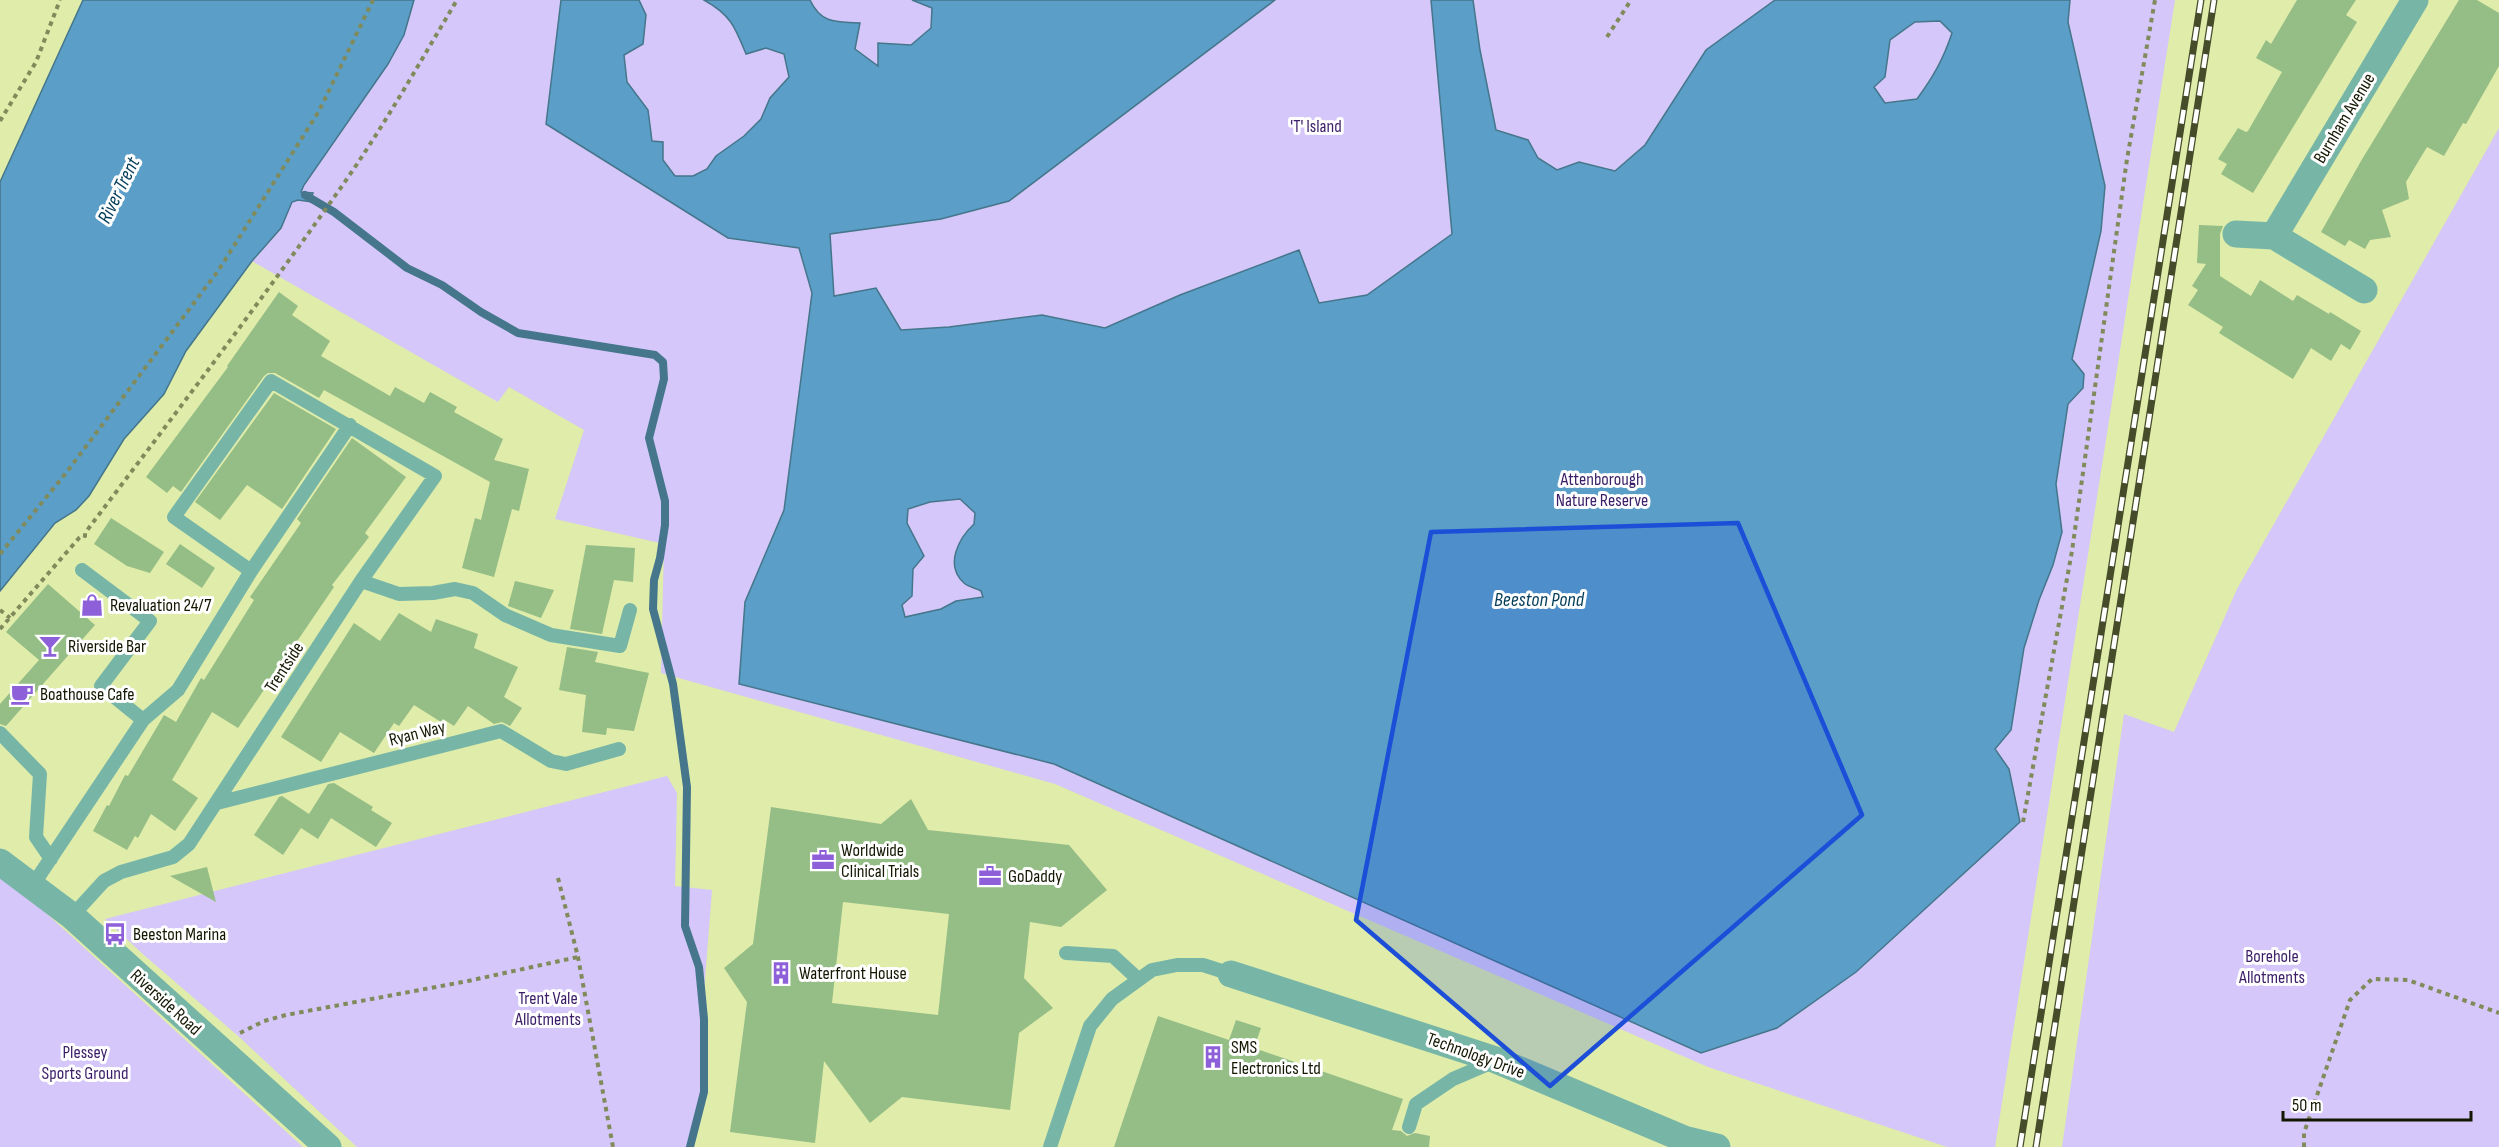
<svg xmlns="http://www.w3.org/2000/svg" width="2499" height="1147" font-family="'Sofia Sans Condensed',sans-serif">
	<style>
		.green { fill: #d5c7f9 }
		.water { fill: #5b9ec7; stroke: #45768b; stroke-width: 1.5; fill-rule: evenodd }
		.lines { fill: none; stroke-linecap: round; stroke-linejoin: round }
		.stream { stroke: #45768b; stroke-width: 8 }
		.building { fill: #95bd86; fill-rule: evenodd }
		.path { stroke: #818a5b; stroke-width: 4; stroke-dasharray: 4.5 4.5; stroke-linecap: butt }
		.lane { stroke: #77b6a7; stroke-width: 14 }
		.street { stroke: #77b6a7; stroke-width: 27 }
		.rail-casing { stroke: #464c2a; stroke-width: 7 }
		.rail { stroke: #fff; stroke-width: 4.5; stroke-dasharray: 14; stroke-linecap: butt }
		.marked { fill: #1d4ed8; fill-opacity: 0.2; stroke: #1d4ed8; stroke-width: 4.5; stroke-linejoin: round }
		.labels { text-anchor: middle; stroke-width: 6; stroke-linejoin: round; paint-order: stroke }
		.street-label { font-size: 18px; fill: #131700; stroke: #fff }
		.park-label { font-size: 18px; fill: #3b1e67; stroke: #fff }
		.poi-label { font-size: 18px; fill: #131700; stroke: #fff; text-anchor: start }
		.water-label { font-size: 20px; font-style: italic; fill: #033d5a; stroke: #fff }
	</style>
	<rect width="100%" height="100%" fill="#dfecaa"/>
	<path class="green" d="M405,0H2175L1995,1147H1947L1708,1067L1055,784L661,673L664,544L555,519L584,430L509,387L498,402L252,261L350,116Z
		M2499,128V1147H2062L2124,714L2174,732L2237,589Z
		M667,776L677,793L675,886L712,890L702,1018V1092L687,1147H357L237,1035L145,956L105,919Z
		M0,874L13,883L303,1147H0Z"/>
	<path class="water" d="M83,0H414L404,35L388,64L304,185L301,192L313,193L312,196L314,198L312,202L298,200L292,202L281,228L252,261L186,351L164,394L124,439L89,496L76,510L55,523L0,591V182Z
		M561,0H639L646,15L643,44L624,55L627,82L648,110L652,141L663,142V160L675,176H693L707,169L716,156L744,136L761,119L770,98L789,77L784,54L766,48L746,54C735,27 731,15 704,0H810C821,24 837,22 860,23L855,49L878,66V43L911,45L931,28L932,8L912,0H1275L1009,201L941,219L830,234L834,296L876,288L901,330L949,327L1042,315L1105,328L1180,295L1299,250L1319,303L1367,295L1452,234L1431,0H1473L1480,50L1496,130L1528,140L1538,158L1557,170L1579,162L1615,171L1645,145L1706,50L1775,0H2070L2068,22L2105,186L2101,231L2072,359L2084,374L2083,388L2068,404L2056,484L2062,532L2053,565L2039,600L2024,648L2011,730L1995,749L2009,769L2020,822L1856,972L1777,1028L1701,1053L1054,764L739,684L745,602L784,510L812,293L799,248L728,238L546,124ZM1940,21L1952,33C1943,60 1933,77 1917,99L1885,103L1874,87L1885,77L1890,40L1915,22ZM960,499L975,513L974,524C959,538 944,565 964,583C968,587 976,588 981,591L983,597L956,601L941,609L905,617L902,605L912,596L913,569L924,556L907,523L908,509L930,502Z"/>
	<g class="lines">
		<path class="stream" d="M305,195L334,212L407,268L442,285L481,312L518,333L655,355L663,362L664,379L649,438L665,501V525L660,558L654,580L653,609L673,684L687,787L685,926L699,967L704,1019V1092L690,1147"/>
	</g>
	<path class="building" d="M2297,0H2356L2346,15L2357,22L2253,193L2221,174L2227,164L2218,159L2238,128L2246,132L2248,131L2282,72L2256,58L2266,40L2271,44Z
		M2459,0H2477L2499,13V66L2466,124L2463,123L2444,156L2427,147L2406,182L2409,199L2382,210L2391,237L2370,240L2365,249L2349,240L2345,246L2321,232L2361,161Z
		M2199,225L2223,226L2220,234V276L2251,296L2260,280L2293,301L2297,295L2329,314L2330,312L2361,331L2350,350L2341,344L2331,361L2311,348L2293,379L2219,333L2223,327L2188,305L2198,290L2192,286L2206,264L2197,263Z
		M279,292L298,306L292,315L330,341L321,356L390,396L395,387L424,403L430,392L457,407L454,412L503,439L494,460L529,469L519,511L512,509L494,577L462,568L475,518L481,520L490,482L324,390L319,398L275,373H268L264,376L181,492L173,486L167,493L146,477L228,367L227,366Z
		M274,393L336,429L282,509L247,485L220,520L195,502Z
		M352,438L406,477L365,533L369,537L332,585L334,587L238,728L212,712L172,780L198,798L175,831L151,814L138,838L135,836L127,850L93,831L107,805L109,806L125,775L128,776L164,715L176,722L201,678L204,680L254,600L250,597L301,523L297,519Z
		M111,518L164,552L150,573L127,566L94,544Z
		M180,544L215,568L202,588L166,564Z
		M586,545L635,548L633,582L614,580L602,634L570,629Z
		M515,581L554,590L541,618L508,606Z
		M48,584L95,625L6,726L0,724V704L39,660L6,632Z
		M399,613L431,632L436,619L478,634L474,648L518,667L504,697L522,708L510,726L502,722L494,724L468,706L454,726L443,719L441,722L414,705L399,726L394,723L374,753L340,732L321,762L281,737L354,623L380,641Z
		M567,647L598,652L595,662L649,673L634,731L607,728L606,735L582,732L586,695L559,690Z
		M334,783L373,807L371,810L392,823L376,847L331,818L318,839L301,828L283,855L254,835L279,797L282,796L309,814L328,784Z
		M911,799L928,830L1069,845L1107,890L1061,927L1030,922L1024,978L1053,1008L1019,1033L1010,1110L902,1097L870,1123L824,1061L815,1143L730,1132L747,1002L724,968L753,944L771,807L881,824ZM843,902L949,914L938,1015L832,1003Z
		M207,867L216,902L170,876Z
		M1158,1016L1229,1040L1236,1020L1261,1028L1254,1048L1403,1099L1392,1130L1401,1131L1407,1136L1415,1133L1430,1136L1429,1147H1114Z"/>
	<g class="lines">
		<path class="path" d="M1607,37L1631,0
			M0,121L36,62L60,0
			M0,554L66,473L218,271L319,111L373,0
			M0,610L10,618
			M0,629L79,538L83,535L85,536V533C172,418 259,304 342,186C384,126 420,62 457,0
			M2023,822L2072,551L2127,159L2155,0
			M558,878L578,957L613,1147
			M240,1033L264,1021L286,1015L468,981L578,957
			M2304,1147V1133L2350,1000L2372,979L2408,980L2499,1013"/>
		<path class="lane" d="M82,570L150,621L101,686L143,720
			M361,581L399,594L433,593L455,589L473,593L505,615L551,635L620,646L630,610
			M0,733L40,774L36,837L51,859
			M217,803L501,731L551,761L566,764L619,749
			M33,885L143,720L178,690L251,571L350,425
			M72,916L104,881L121,872L173,857L189,844L361,581L435,476L271,381L174,517L251,571
			M1066,953L1113,956L1138,979
			M1409,1127L1416,1104L1453,1079L1495,1061
			M1050,1147L1090,1026L1112,999L1152,970L1177,965H1203L1231,974"/>
		<path class="street" d="M2236,234L2274,236L2364,290
			M2274,236L2415,0
			M0,862L72,916L328,1147
			M1231,974L1496,1060L1684,1139L1717,1147"/>
		<g class="rail-casing">
			<path id="rail" d="M2020,1147L2201,0
				M2036,1147L2214,0"/>
		</g>
		<use href="#rail" class="rail"/>
	</g>
	<path class="marked" d="M1738,523L1862,815L1550,1086L1356,920L1431,532Z"/>
	<defs>
		<g id="shop-bare" transform="scale(1.8)"><path d="M-5-2.5h2.3a2.7 3.5 0 0 1 5.4 0H5L5.5 6h-11ZM-1.5-2.5h3a1.5 2.3 0 0 0-3 0Z" fill="#8d60da" stroke="#fff" stroke-width="2.5" paint-order="stroke"/></g>
		<g id="bar-bare" transform="scale(1.8)"><path d="M-6-5H6L.8 .8V4.5H3.5V6h-7V4.5H-.8V.8Z" fill="#8d60da" stroke="#fff" stroke-width="2.5" paint-order="stroke"/></g>
		<g id="cafe-bare" transform="scale(1.8)"><path d="M-5.5-4.5H6V0H3Q3 3.5 0 3.5H-2.5Q-5.5 3.5-5.5 0ZM3-3.2v2h1.7v-2ZM-6 4.5H4V6H-6Z" fill="#8d60da" stroke="#fff" stroke-width="2.5" paint-order="stroke"/></g>
		<g id="office-bare" transform="scale(1.8)"><path d="M-6-3h4V-5.5h4V-3h4V5H-6ZM-1-4.5V-3h2v-1.5ZM-6 0V1H6V0Z" fill="#8d60da" stroke="#fff" stroke-width="2.5" paint-order="stroke"/></g>
		<g id="bus-bare" transform="scale(1.8)"><path d="M-5-6H5V4H4V6H2V4H-2V6H-4V4H-5ZM-3.5-4V0h7V-4ZM-3.5 1.2v1.5H-2V1.2ZM2 1.2v1.5H3.5V1.2Z" fill="#8d60da" stroke="#fff" stroke-width="2.5" paint-order="stroke"/></g>
		<g id="building-bare" transform="scale(1.8)"><path d="M-4-6H4V6H1V3H-1V6H-4ZM-2.5-4.3h1.7v1.8h-1.7ZM.8-4.3h1.7v1.8H.8ZM-2.5-1h1.7V.8h-1.7ZM.8-1h1.7V.8H.8Z" fill="#8d60da" stroke="#fff" stroke-width="2.5" paint-order="stroke"/></g>
	</defs>
	<g fill-rule="evenodd">
		<use href="#shop-bare" x="92" y="605"/>
		<use href="#bar-bare" x="50" y="646"/>
		<use href="#cafe-bare" x="22" y="694"/>
		<use href="#office-bare" x="823" y="860"/>
		<use href="#office-bare" x="990" y="876"/>
		<use href="#bus-bare" x="115" y="934"/>
		<use href="#building-bare" x="781" y="973"/>
		<use href="#building-bare" x="1213" y="1057"/>
	</g>
	<g class="labels">
		<g class="street-label">
			<text transform="translate(2344 118) rotate(-59)" y="6">Burnham Avenue</text>
			<text transform="translate(284 667) rotate(-57)" y="6">Trentside</text>
			<text transform="translate(417 733) rotate(-14)" y="6">Ryan Way</text>
			<text transform="translate(166 1002) rotate(42)" y="6">Riverside Road</text>
			<text transform="translate(1476 1055) rotate(20)" y="6">Technology Drive</text>
		</g>
		<g class="park-label">
			<text x="1316" y="132">'T' Island</text>
			<text x="1602" y="485">Attenborough<tspan x="1602" dy="21">Nature Reserve</tspan></text>
			<text x="2272" y="962">Borehole<tspan x="2272" dy="21">Allotments</tspan></text>
			<text x="548" y="1004">Trent Vale<tspan x="548" dy="21">Allotments</tspan></text>
			<text x="85" y="1058">Plessey<tspan x="85" dy="21">Sports Ground</tspan></text>
		</g>
		<g class="poi-label">
			<text x="110" y="611">Revaluation 24/7</text>
			<text x="68" y="652">Riverside Bar</text>
			<text x="40" y="700">Boathouse Cafe</text>
			<text x="841" y="856">Worldwide<tspan x="841" dy="21">Clinical Trials</tspan></text>
			<text x="1008" y="882">GoDaddy</text>
			<text x="133" y="940">Beeston Marina</text>
			<text x="799" y="979">Waterfront House</text>
			<text x="1231" y="1053">SMS<tspan x="1231" dy="21">Electronics Ltd</tspan></text>
		</g>
		<g class="water-label">
			<text transform="translate(118 190) rotate(-64)" y="7">River Trent</text>
			<text x="1539" y="606">Beeston Pond</text>
		</g>
	</g>
	<path d="M2283 1111v9h188v-9" fill="none" stroke="#131700" stroke-width="3"/>
	<text x="2292" y="1111" font-size="18" fill="#131700" stroke="#ffffff" stroke-width="4.5" paint-order="stroke">50 m</text>
</svg>
